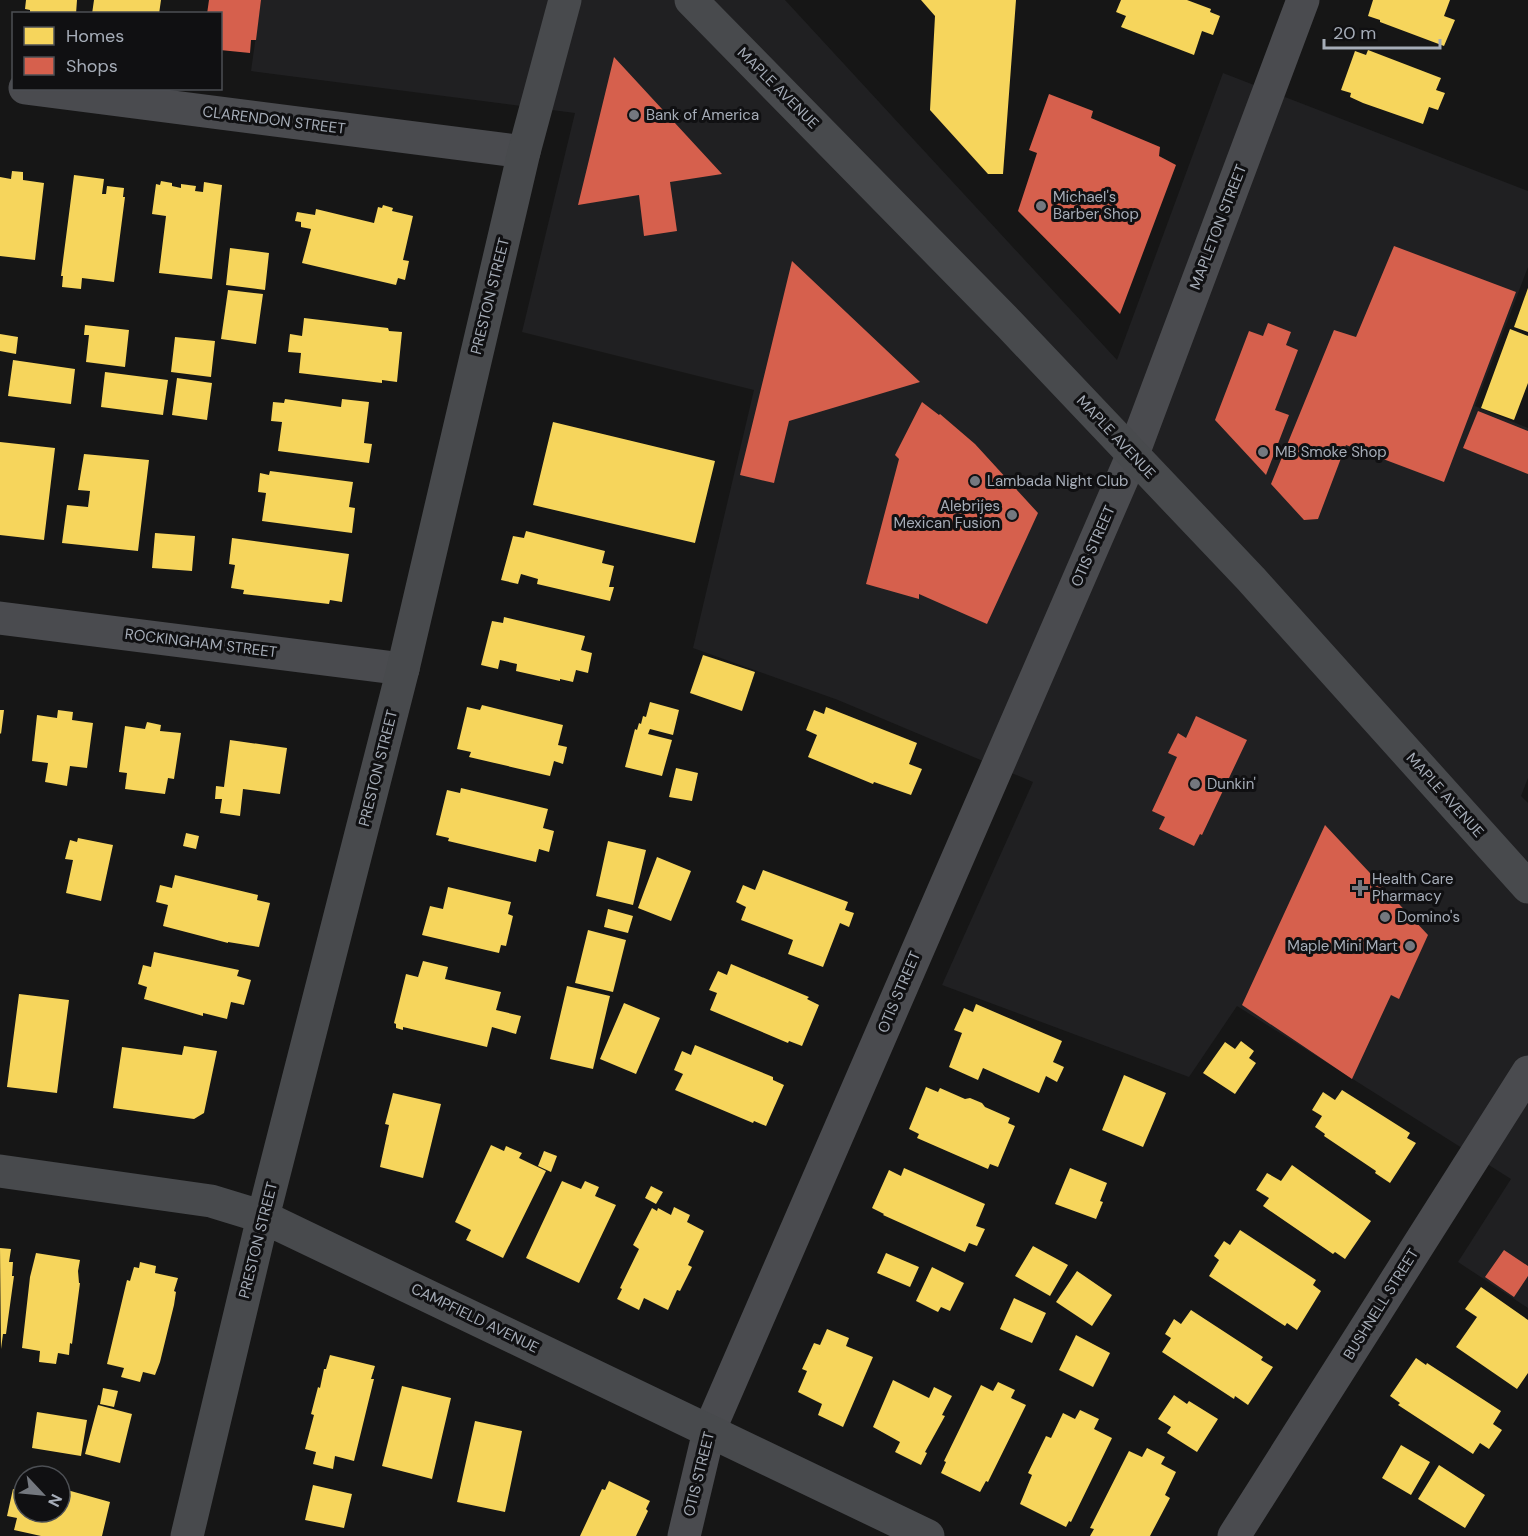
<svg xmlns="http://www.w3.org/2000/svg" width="1528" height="1536" font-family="'DM Sans',sans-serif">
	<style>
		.built { fill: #202022 }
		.homes { fill: #f6d55c }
		.shops { fill: #d6604d }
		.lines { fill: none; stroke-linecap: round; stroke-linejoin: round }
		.street { stroke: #4a4b4f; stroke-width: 33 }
		.secondary { stroke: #484a4d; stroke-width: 33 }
		.poi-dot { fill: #74787f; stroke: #101012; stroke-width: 2 }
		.labels { text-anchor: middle; stroke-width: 6; stroke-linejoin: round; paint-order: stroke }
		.street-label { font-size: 15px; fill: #a6adb8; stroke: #101012 }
		.poi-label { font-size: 15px; fill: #a6adb8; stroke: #101012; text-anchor: start }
	</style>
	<rect width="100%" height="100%" fill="#161616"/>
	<path class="built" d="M261,0H785L1117,360L1223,73L1528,191V267L1475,406L1528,428V778L1521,796L1528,803V1308L1458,1262L1511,1179L1237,1006L1189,1077L942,985L1033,782L838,700L693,648L754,390L522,332L575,113L251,71Z"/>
	<path class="homes" d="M26,0H77L76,14H30V10L25,9Z
		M94,0H161L159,14H92Z
		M921,0H1016L1003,174H988L930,110L935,16Z
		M1121,0H1187L1211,9L1210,12L1220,16L1213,35L1202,31L1194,55L1121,27L1126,16L1116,12Z
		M1373,0H1450L1444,16L1455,20L1444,46L1380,22V20L1368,16Z
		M1368,50L1441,78L1436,90L1445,93L1438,110L1429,107L1423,124L1363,103L1350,97L1351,93L1341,90L1355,51L1366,55Z
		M12,171L23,172V180L44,183L35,260L0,256V177L11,179Z
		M74,175L104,179L102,194H106L107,186L124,188L123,197H125L114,282L82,278L81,289L62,287L63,276H61Z
		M161,181L172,183V186L181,188V184L196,186L195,191L203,192L204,182L222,185L212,279L159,273L166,216L152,214L156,184L160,185Z
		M383,205L393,208L392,211L413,216L403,260L409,261L405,280L398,278L396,285L302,263L311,229L301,227V222L295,221L297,212L315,215L316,209L374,223L378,207L382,208Z
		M230,248L269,253L265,290L226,285Z
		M1528,288V332L1514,327Z
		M228,290L263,294L256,344L221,339Z
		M304,318L388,328L389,331L402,332L397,382L382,380V383L299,373L301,353L288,352L290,334L302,336Z
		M85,325L129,330L125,367L86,362L89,335H84Z
		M1510,329L1528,336V383L1514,420L1481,408Z
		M0,334L18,337L16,354L0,351Z
		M175,337L215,341L211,377L171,372Z
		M13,360L75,369L71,404L8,396Z
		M105,372L168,380L163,415L101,407Z
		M177,378L212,383L207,420L172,415Z
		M285,399L341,407L342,399L369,402L364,443L372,444L369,463L278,451L282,422L271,421L273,402L284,403Z
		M553,422L715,461L695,543L533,505Z
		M0,442L55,448L44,540L0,535Z
		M84,454L149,460L138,551L62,543L67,505L88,507L90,491L78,490Z
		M270,471L353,482L349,507L355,508L352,533L262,521L266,493L258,492L260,473L269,475Z
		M526,531L605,551L602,563L614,566L609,587H614L610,601L537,584L538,579L521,574L518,584L501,580L513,536L524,538Z
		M155,533L195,536L192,571L152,568Z
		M232,538L349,554L342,602L330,600L329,604L243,594L244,590L231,588L235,565L229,564Z
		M504,617L585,636L581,650L592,653L588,673L576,670L573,682L560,679V681L516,671L517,664L500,660L498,669L481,665L492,621L503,623Z
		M703,655L755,672L742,711L690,693Z
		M650,702L679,710L673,735L650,729L648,734L672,740L662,776L625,767L635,729L637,730L639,723L641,724L643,716L646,717Z
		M482,705L563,725L558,745L567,747L563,764L554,761L550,776L469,757L471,752L457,749L467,707L480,710Z
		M826,707L917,743L909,764L922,769L911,795L874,782L873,784L808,757L817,735L806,730L814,710L824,714Z
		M0,710H4L1,734L0,733Z
		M58,710L73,712L72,720L93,723L87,768L70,766L67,786L45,782L48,763L32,761L37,715L57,718Z
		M147,722L161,725L160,731L181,733L174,779L168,778L165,794L125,789L127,773L119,772L125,726L145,729Z
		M230,740L287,748L280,794L243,789L240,816L220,813L222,799H215L216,786L224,787Z
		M676,768L698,773L692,801L669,797Z
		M461,788L548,809L543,828L554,831L549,852L539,849L536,862L448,841L449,838L436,835L447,790L460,793Z
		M186,833L199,836L196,849L183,846Z
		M78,838L113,845L101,901L66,893L73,860L65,859L70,840L77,842Z
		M608,841L646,850L633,905L596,896Z
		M657,857L691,871L671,921L638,908Z
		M763,870L848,902L845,910L854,913L849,927L840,923L823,967L788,954L793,940L741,920L746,907L736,902L743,885L755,890Z
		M175,875L258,895L257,900L270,903L259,947L228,942V943L163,926L168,905L156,902L160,885L172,888Z
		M448,887L511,902L508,914L513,916L506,946L501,945L499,953L422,935L430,906L443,909Z
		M608,909L633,916L628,933L604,927Z
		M588,930L626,940L613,992L575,983Z
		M154,952L239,970L237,976L251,980L244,1005L231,1002L227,1019L203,1013V1016L144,999L147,987L138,984L143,965L151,967Z
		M423,961L448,967L445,979L501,992L496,1010L521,1016L516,1034L492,1027L487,1047L403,1027V1030L396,1028V1024L394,1023L406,974L418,977Z
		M731,964L809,997L807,999L819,1005L802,1046L789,1041L788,1043L710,1010L717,993L709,990L718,971L727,975Z
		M567,986L610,996L593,1069L550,1059Z
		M19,994L69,1000L57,1093L7,1087Z
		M624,1003L660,1018L636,1074L600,1059Z
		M976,1004L1062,1041L1053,1062L1064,1067L1057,1082L1046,1076L1039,1093L983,1068L978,1080L949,1067L962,1033L954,1030L964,1008L973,1012Z
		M1241,1041L1254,1051L1249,1058L1256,1063L1235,1094L1203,1073L1225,1042L1235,1049Z
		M695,1045L773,1077V1080L784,1085L766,1126L754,1121L753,1123L675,1090L683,1074L674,1070L682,1051L691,1055Z
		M184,1046L217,1051L204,1113L194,1119L113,1108L122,1047L182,1055Z
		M1124,1075L1166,1093L1143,1147L1102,1130Z
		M926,1087L938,1092L940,1088L965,1099L970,1098L982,1103L985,1107L1010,1118L1008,1123L1015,1126L998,1167L990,1164L988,1169L917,1138L919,1134L909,1129Z
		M1342,1090L1410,1133L1407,1138L1416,1143L1390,1183L1375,1173L1376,1171L1324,1136L1325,1134L1315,1127L1322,1116L1312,1110L1323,1092L1335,1100Z
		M393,1093L441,1104L423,1178L380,1167L389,1125L385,1124Z
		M491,1145L504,1151L506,1146L522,1153L519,1158L546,1171L503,1258L466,1240L471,1230L455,1222Z
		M544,1151L557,1156L551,1172L538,1166Z
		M1292,1165L1371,1221L1345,1259L1335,1252L1333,1254L1263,1206L1269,1198L1256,1190L1267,1173L1281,1181Z
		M904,1168L985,1204L976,1226L985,1229L977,1246L969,1243L965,1252L883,1215L884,1214L872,1208L889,1170L901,1176Z
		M1070,1168L1107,1183L1100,1201L1103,1202L1096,1219L1055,1204Z
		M562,1181L581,1189L585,1181L599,1187L595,1196L616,1205L579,1283L526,1258Z
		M651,1186L663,1192L656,1204L645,1198Z
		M674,1207L690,1215L687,1222L704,1231L688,1265L692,1267L680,1291L677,1290L668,1310L644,1298L639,1310L617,1299L622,1289L620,1288L639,1249L633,1245L652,1208L657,1211L658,1208L671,1215Z
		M1240,1230L1316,1280L1313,1285L1321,1291L1297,1330L1287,1323L1285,1326L1209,1276L1219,1260L1214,1256L1224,1241L1230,1245Z
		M1033,1246L1068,1265L1050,1296L1015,1276Z
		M0,1248L11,1249L9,1262H13L12,1276H14L6,1334H3L1,1349Z
		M36,1253L80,1260L78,1271L79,1283H80L72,1344L70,1343L69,1355L58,1353L56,1364L39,1362L40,1351L22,1348L30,1277Z
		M886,1253L919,1267L910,1287L877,1273Z
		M140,1262L156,1266L155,1273L178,1278L174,1291L176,1292L174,1305L160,1362L155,1375L143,1372L140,1382L121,1377L124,1368L107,1364L127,1280L130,1281L134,1267L139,1268Z
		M932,1267L964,1283L950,1311L941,1307L938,1312L916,1301Z
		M1077,1271L1112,1295L1092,1326L1056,1302Z
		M1481,1287L1528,1320V1373L1517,1389L1456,1347L1477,1317L1465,1309Z
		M1014,1298L1046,1313L1032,1343L1000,1329Z
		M1191,1310L1263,1357L1261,1360L1273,1367L1248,1405L1235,1396L1234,1399L1162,1352L1171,1338L1165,1334L1174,1319L1181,1324Z
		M827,1329L849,1338L846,1346L873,1357L843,1427L818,1415L822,1404L798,1392L807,1371L802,1369L814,1343L820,1345Z
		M1076,1335L1110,1353L1093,1387L1059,1370Z
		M330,1355L375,1366L371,1379H374L354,1461L335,1456L333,1469L313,1464L316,1452L305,1449L314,1415L311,1414L318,1387L320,1388L324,1369H326Z
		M1416,1358L1426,1365L1427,1363L1501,1411L1493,1424L1502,1430L1489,1449L1480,1443L1473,1454L1398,1405L1400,1403L1390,1396Z
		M893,1380L929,1398L934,1387L952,1396L942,1415L945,1416L925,1452L927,1453L921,1465L895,1452L900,1442L873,1427Z
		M998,1382L1015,1390L1011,1398L1026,1405L988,1482L986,1481L980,1492L941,1473L946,1462L944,1461L981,1385L993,1391Z
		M402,1386L451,1398L432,1479L382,1466Z
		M103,1388L118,1391L114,1407L100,1404Z
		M1174,1395L1187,1404L1189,1401L1218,1419L1197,1452L1167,1433L1171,1427L1158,1419Z
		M98,1405L132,1414L120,1463L85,1454Z
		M1080,1410L1099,1419L1094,1429L1112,1438L1071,1522L1069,1521L1066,1527L1020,1504L1032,1475L1028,1473L1046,1436L1051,1438L1063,1413L1075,1419Z
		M37,1412L87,1420L81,1456L32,1448Z
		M475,1421L522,1431L505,1512L457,1502Z
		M1401,1445L1430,1462L1411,1495L1382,1478Z
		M1147,1448L1165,1457L1161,1464L1176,1472L1165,1495L1170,1498L1150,1536H1090L1094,1529L1090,1528L1129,1451L1142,1457Z
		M1439,1465L1485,1495L1465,1528L1418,1499Z
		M609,1481L650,1501L646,1509L648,1511L636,1536H580L602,1489L605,1490Z
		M313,1485L352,1494L344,1528L305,1520Z
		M60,1488L110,1502L102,1536H41L14,1530L17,1518L7,1516L13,1489L24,1491V1512H60Z"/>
	<path class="shops" d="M209,0H261L256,40H251L250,53L220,50V14H207Z
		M614,57L722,174L670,182L677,231L644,236L639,195L578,205Z
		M1049,94L1093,111L1091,118L1160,147L1159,156L1176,165L1120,314L1018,211L1037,153L1029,150Z
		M1394,246L1516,292L1444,482L1346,445L1318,519L1304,520L1271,484L1334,330L1356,337Z
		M792,261L920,382L789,421L774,483L740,475Z
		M1268,323L1291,332L1286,345L1298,350L1275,410L1289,415L1266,475L1215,420L1249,331L1263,336Z
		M922,402L939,415L940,414L975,444L1038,513L987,624L919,594V599L866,584L899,459L895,455Z
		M1478,411L1528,431V474L1463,448Z
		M1196,716L1247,740L1202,835L1200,834L1194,846L1159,829L1165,817L1152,811L1177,757L1168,753L1178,733L1186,738Z
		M1325,825L1428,935L1399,999L1391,995L1352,1079L1242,1005Z
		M1504,1250L1528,1266V1276L1514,1297L1485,1277Z"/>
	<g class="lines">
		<path class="street" d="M25,88L524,152
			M0,618L403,669
			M684,1536L709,1431L1133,454L1303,0
			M1234,1536L1528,1072"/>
		<path class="secondary" d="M691,0L1010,325L1251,579L1528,887
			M0,1171L211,1201L263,1217L928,1536
			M187,1536L263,1217L403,669L524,152L565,0"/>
	</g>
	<g class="poi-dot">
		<circle cx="634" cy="115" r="6"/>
		<circle cx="1041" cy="206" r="6"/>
		<circle cx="1263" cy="452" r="6"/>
		<circle cx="975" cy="481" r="6"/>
		<circle cx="1012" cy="515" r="6"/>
		<circle cx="1195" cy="784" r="6"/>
		<path d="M1357 879h6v6h6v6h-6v6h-6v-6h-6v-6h6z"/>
		<circle cx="1385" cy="917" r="6"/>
		<circle cx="1410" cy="946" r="6"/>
	</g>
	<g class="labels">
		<g class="street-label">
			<text transform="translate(778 88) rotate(45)" y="5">MAPLE AVENUE</text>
			<text transform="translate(274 120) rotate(7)" y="5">CLARENDON STREET</text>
			<text transform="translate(1218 227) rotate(-69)" y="5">MAPLETON STREET</text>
			<text transform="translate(490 296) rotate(-76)" y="5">PRESTON STREET</text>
			<text transform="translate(1116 437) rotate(47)" y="5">MAPLE AVENUE</text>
			<text transform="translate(1093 546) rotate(-66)" y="5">OTIS STREET</text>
			<text transform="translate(201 643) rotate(7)" y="5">ROCKINGHAM STREET</text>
			<text transform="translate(378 768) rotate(-76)" y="5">PRESTON STREET</text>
			<text transform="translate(1445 795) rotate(48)" y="5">MAPLE AVENUE</text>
			<text transform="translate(899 992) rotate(-67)" y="5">OTIS STREET</text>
			<text transform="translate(258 1240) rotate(-76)" y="5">PRESTON STREET</text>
			<text transform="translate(1381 1304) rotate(-58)" y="5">BUSHNELL STREET</text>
			<text transform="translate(475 1318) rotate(26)" y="5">CAMPFIELD AVENUE</text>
			<text transform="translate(699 1474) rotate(-76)" y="5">OTIS STREET</text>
		</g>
		<g class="poi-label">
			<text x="646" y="120">Bank of America</text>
			<text x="1053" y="202">Michael's<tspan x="1053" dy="17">Barber Shop</tspan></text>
			<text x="1275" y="457">MB Smoke Shop</text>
			<text x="987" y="486">Lambada Night Club</text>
			<text x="1000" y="511" text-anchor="end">Alebrijes<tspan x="1000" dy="17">Mexican Fusion</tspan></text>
			<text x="1207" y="789">Dunkin'</text>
			<text x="1372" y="884">Health Care<tspan x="1372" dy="17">Pharmacy</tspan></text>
			<text x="1397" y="922">Domino's</text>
			<text x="1398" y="951" text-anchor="end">Maple Mini Mart</text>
		</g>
	</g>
	<rect x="12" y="12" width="210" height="78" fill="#101012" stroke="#4c4f54" stroke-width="1.5"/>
	<rect x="24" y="27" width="30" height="18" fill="#f6d55c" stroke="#4c4f54" stroke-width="1.5"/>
	<text x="66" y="42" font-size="18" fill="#a6adb8">Homes</text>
	<rect x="24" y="57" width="30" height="18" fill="#d6604d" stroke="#4c4f54" stroke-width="1.5"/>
	<text x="66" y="72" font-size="18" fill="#a6adb8">Shops</text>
	<g transform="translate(42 1494) rotate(116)"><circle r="28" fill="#101012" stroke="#4c4f54" stroke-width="1.5"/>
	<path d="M0-4.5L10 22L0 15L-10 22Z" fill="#74787f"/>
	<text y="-9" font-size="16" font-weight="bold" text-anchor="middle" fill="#a6adb8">N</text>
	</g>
	<path d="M1324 39v9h116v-9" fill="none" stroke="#a6adb8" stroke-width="3"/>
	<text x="1333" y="39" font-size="18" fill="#a6adb8" stroke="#101012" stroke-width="4.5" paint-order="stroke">20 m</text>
</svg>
